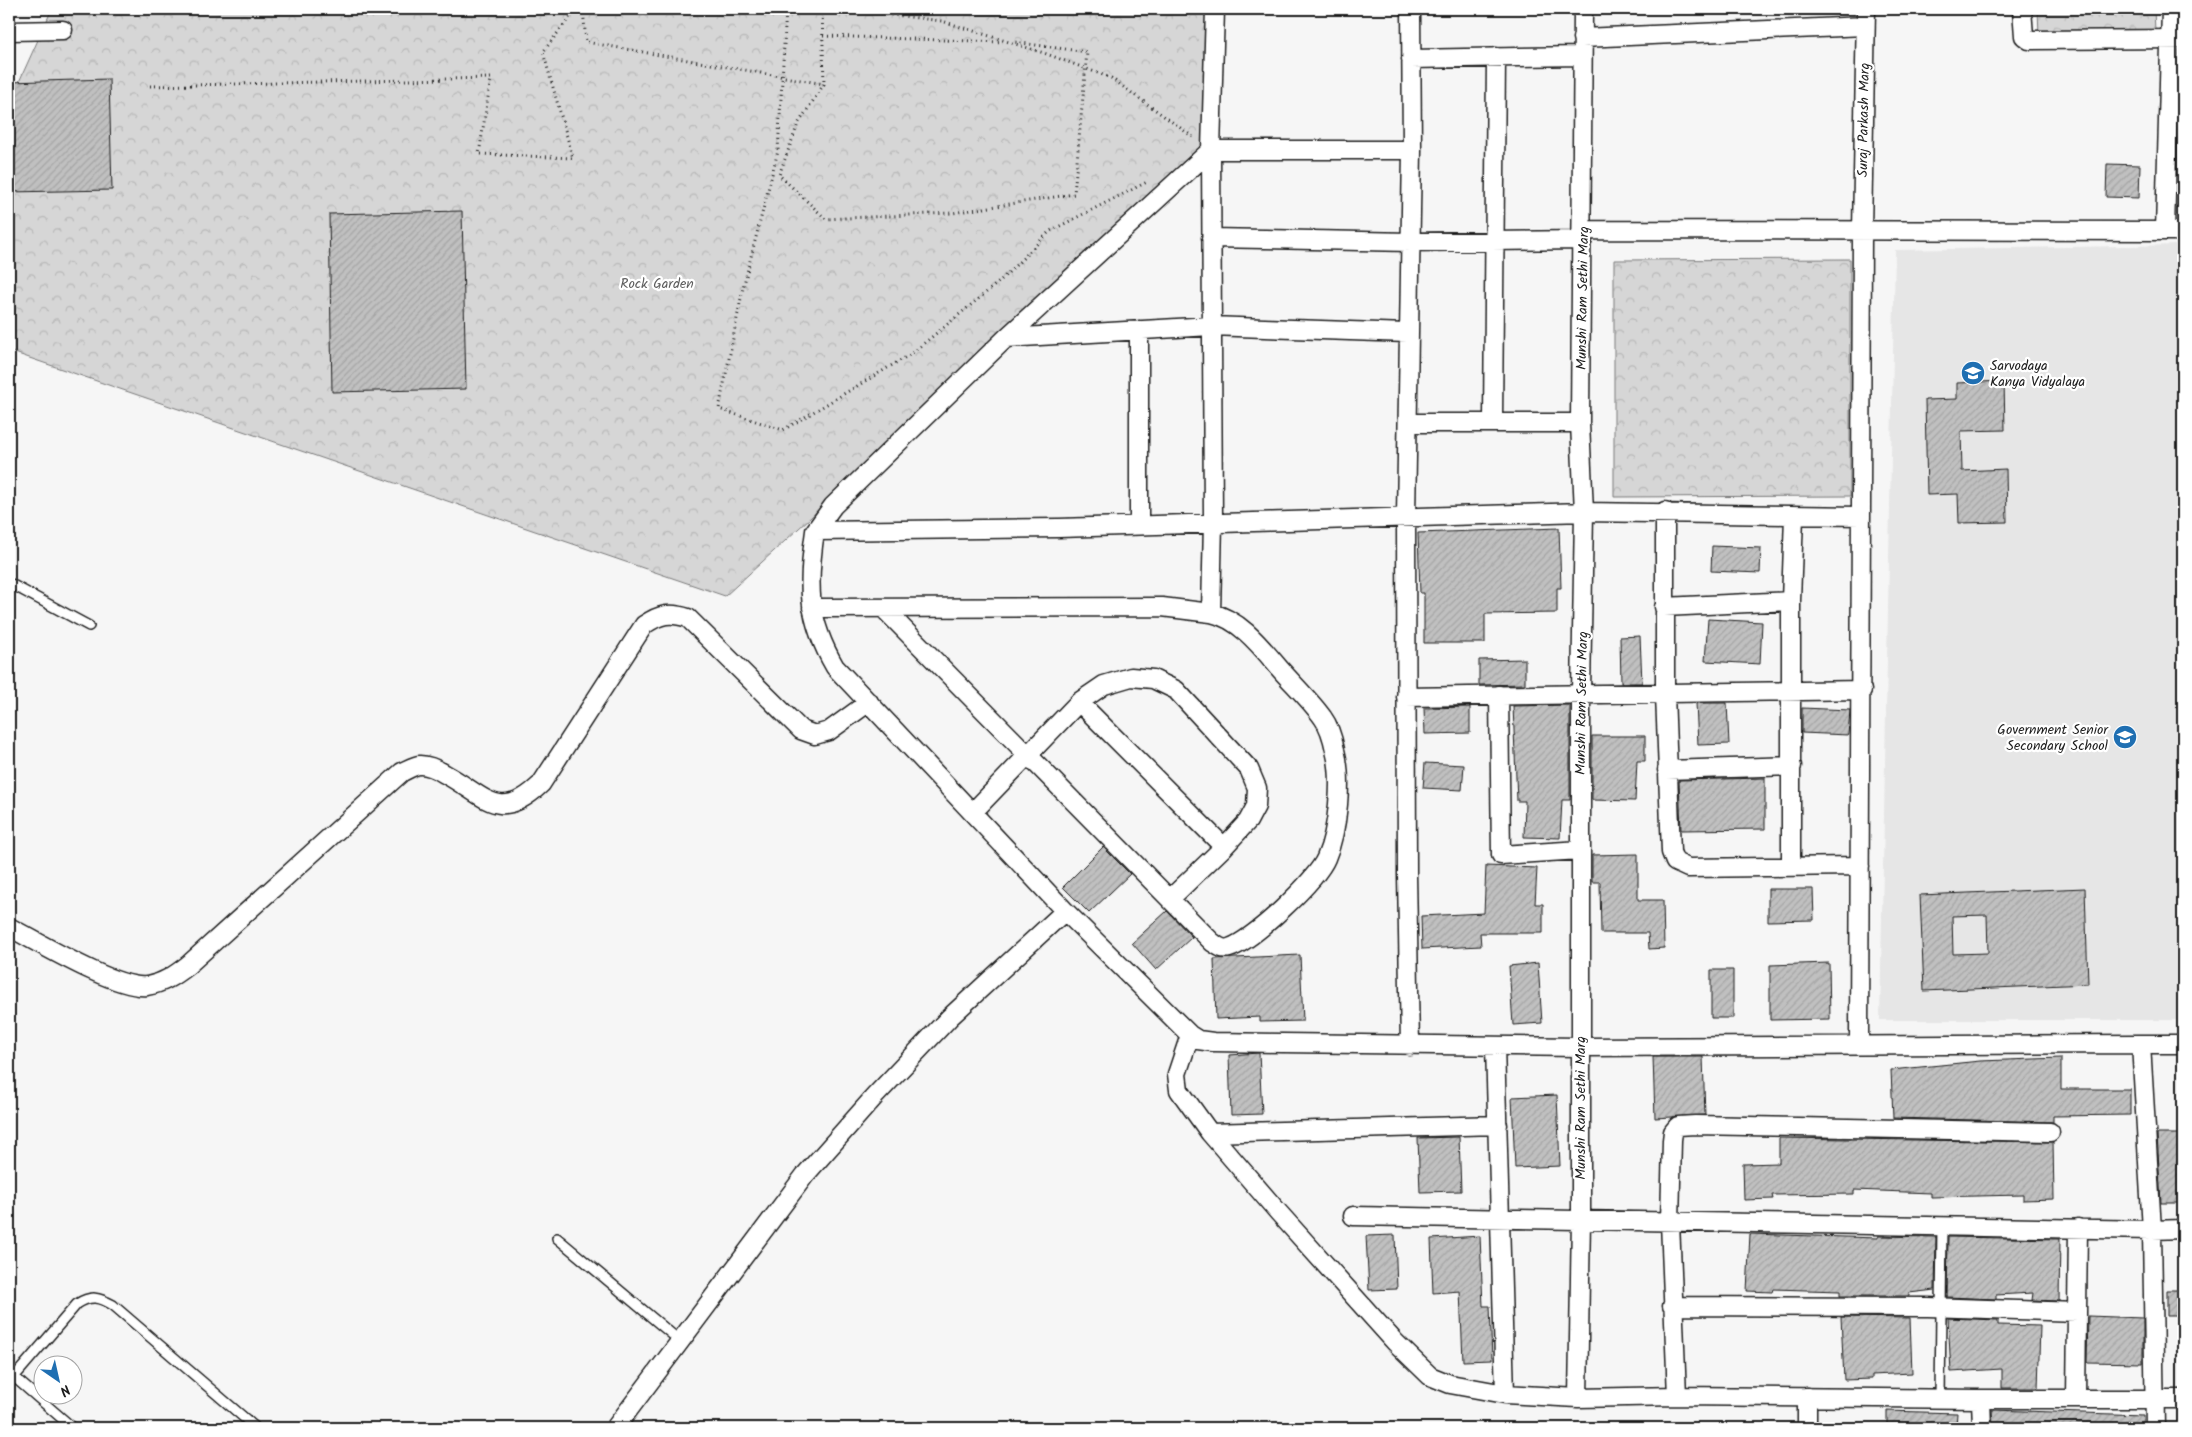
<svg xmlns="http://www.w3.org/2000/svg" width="2192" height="1437" font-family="Kalam,sans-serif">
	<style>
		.built { fill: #e6e6e6 }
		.park { fill: url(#park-crowns); stroke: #797979 }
		.building { fill: url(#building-hatch); stroke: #1c1c1c; fill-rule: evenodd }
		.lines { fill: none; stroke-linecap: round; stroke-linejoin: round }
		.lane-casing { stroke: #1c1c1c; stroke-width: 12 }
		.street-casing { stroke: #1c1c1c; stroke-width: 21 }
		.path { stroke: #1c1c1c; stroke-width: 3; stroke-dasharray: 1 4; stroke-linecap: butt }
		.lane { stroke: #fff; stroke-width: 9 }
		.street { stroke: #fff; stroke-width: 18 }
		.labels { text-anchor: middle; stroke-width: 4.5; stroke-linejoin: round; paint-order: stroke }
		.street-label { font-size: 14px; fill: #1c1c1c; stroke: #fff }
		.park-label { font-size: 14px; fill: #5d5d5d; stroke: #fff }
		.poi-label { font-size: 14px; fill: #1c1c1c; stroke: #fff; text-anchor: start }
	</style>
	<defs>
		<pattern id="park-crowns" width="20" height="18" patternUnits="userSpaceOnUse" patternTransform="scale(1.25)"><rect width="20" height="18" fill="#d6d6d6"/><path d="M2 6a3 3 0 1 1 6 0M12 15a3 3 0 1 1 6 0" fill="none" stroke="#b7b7b7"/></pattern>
		<pattern id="building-hatch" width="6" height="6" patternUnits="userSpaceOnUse" patternTransform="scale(1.25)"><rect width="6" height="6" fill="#c0c0c0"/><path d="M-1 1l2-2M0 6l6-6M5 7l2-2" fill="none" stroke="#a4a4a4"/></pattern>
	</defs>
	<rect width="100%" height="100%" fill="#f6f6f6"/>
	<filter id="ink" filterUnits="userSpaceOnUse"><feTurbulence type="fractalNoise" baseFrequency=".02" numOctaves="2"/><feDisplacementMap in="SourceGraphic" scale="10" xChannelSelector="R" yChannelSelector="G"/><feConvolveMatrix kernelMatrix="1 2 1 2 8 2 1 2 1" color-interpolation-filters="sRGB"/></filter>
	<g filter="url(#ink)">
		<path class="built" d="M2183,245V1020H1880L1895,250Z"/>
		<path class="park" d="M52,9H1222L1211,150L725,596L9,351V104Z
			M2038,9H2154L2155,32L2039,36Z
			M1850,259V496L1614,497V260Z"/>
		<path class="building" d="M109,79L112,190L9,192V82Z
			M2107,164L2140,165L2139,198L2106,197Z
			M462,211L466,389L332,392L329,214Z
			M2004,381L2005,430L1961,431L1962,471L2006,469L2007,522L1959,523L1958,494L1927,495L1925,400L1957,399V383Z
			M1559,528L1561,588H1557V613L1485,614V643H1424V593H1420L1418,533Z
			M1712,546L1761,548L1760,573L1711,571Z
			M1708,619L1762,622L1760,664L1705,661Z
			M1640,636L1642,683H1621L1620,637Z
			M1525,659V684L1479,685V660Z
			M1696,703H1727L1729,744L1698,745Z
			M1570,705V800H1562L1560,838L1524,837L1525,801H1517L1513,706Z
			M1470,707V733L1425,734L1424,708Z
			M1802,708L1850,710L1848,735L1802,733Z
			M1592,736H1645V761H1637L1635,801L1592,800Z
			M1425,763L1464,765L1462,790L1423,788Z
			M1765,778V829L1681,830L1679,780Z
			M1103,847L1130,874L1089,913L1063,887Z
			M1638,854V900H1663L1664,948L1649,949L1648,933H1601L1600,882H1592V855Z
			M1486,866L1537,868L1535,904H1543V933H1480L1481,946L1422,949L1421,916L1484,913Z
			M2085,888L2088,984L1924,991L1920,895ZM1987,915L1988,953L1953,954L1952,916Z
			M1768,889H1813L1814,920L1768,921Z
			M1167,911L1192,937L1156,970L1132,943Z
			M1300,955L1303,1021L1260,1022V1017L1216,1019L1214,959Z
			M1538,963L1542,1023L1513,1025L1509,966Z
			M1829,963L1830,1019L1770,1020V965Z
			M1711,970H1733V1018H1711Z
			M1259,1053L1262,1114L1231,1115L1229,1055Z
			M1653,1057H1703L1705,1115L1655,1118Z
			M2061,1058V1089H2130V1115L2053,1116V1122L1893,1118L1891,1070L1980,1061Z
			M1557,1095L1560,1166L1515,1168L1512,1097Z
			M2157,1134H2183V1203H2161Z
			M1459,1137L1461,1191L1420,1192L1418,1138Z
			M1779,1138L2053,1142L2054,1199L2023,1200V1195L1931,1197V1193L1854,1190V1194L1772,1195L1773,1199L1744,1200L1743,1164L1779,1163Z
			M1750,1234L1878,1238V1236L1936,1237L1935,1290L1909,1293V1296H1840V1291L1773,1289L1772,1292L1747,1291Z
			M1395,1235L1397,1289L1369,1290L1366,1236Z
			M1480,1236L1483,1306H1490L1492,1360L1463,1361L1460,1291L1433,1293L1431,1239Z
			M1948,1237L2060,1239L2059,1301L2032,1300L2033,1293L1996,1295V1299L1947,1297Z
			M2167,1290H2183V1316H2167Z
			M2088,1316L2143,1318V1363L2087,1362Z
			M1841,1317L1910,1318L1912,1373L1872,1375V1379L1844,1380Z
			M1948,1318L1998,1320V1325L2040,1326L2038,1388H2002V1369L1951,1372Z
			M1992,1410L2143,1415V1428H1993Z
			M1887,1411L1957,1413L1956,1428H1887Z"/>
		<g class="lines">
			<g class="lane-casing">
				<path id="lane" d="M9,583L89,626
					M557,1238L680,1341
					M14,1377L73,1428
					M9,1383L77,1304C91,1295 99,1297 113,1305L256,1428
					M1940,1398L1942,1226"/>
			</g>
			<g class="street-casing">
				<path id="street" d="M2022,9L2024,36L2029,40L2183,39
					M9,31L63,30
					M1582,38L1865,26
					M1411,59L1581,56
					M1583,230L2183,231
					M2165,231L2171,9
					M1211,238L1410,242L1583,240
					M1006,338L1211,326L1407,333
					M1493,422L1496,57
					M1408,423H1580
					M1665,511V694L1671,852L1675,862L1688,868L1860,866
					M1861,516L1584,512L1059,528L815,531C807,585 807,619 835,667L1065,911L1190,1035L1198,1040L1213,1042L1580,1047L2141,1044L2152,1230L2155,1428
					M1139,525V330
					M815,531L833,506L1006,338L1211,150L1215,9
					M1664,607L1791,601
					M812,608L1162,607L1211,613L1213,522L1211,150H1412
					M883,608L1212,942C1218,946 1222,950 1229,948C1251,942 1317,880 1326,858C1338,830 1343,779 1335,750C1333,740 1329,726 1323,718C1311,701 1294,685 1280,669C1262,648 1240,619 1211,613
					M1499,695L1501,855L1580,850
					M1406,697L1862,690
					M1079,702L1224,847
					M1667,770L1792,766
					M973,812L1079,702L1104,685L1131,677L1153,679L1176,690L1249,769L1257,788L1256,806L1248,821L1224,847L1171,898
					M1791,865V601L1794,516
					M9,927C38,942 117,990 147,986C164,983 175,975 188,965L402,772C407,770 414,765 420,765C429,765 437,769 445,774C486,796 499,824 541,784L644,625C660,614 670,612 688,618L801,730L815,735L829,731L869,702
					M1190,1035L1177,1074L1179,1090L1210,1133L1279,1213L1395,1342L1430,1376L1450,1384L1505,1394
					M1859,1044L1862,231L1866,9
					M2141,1044H2183
					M1410,1046L1407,874L1406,517L1412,150L1411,9
					M1495,1046L1505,1394L1578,1398L1677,1396L1981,1399
					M1210,1133L1498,1125
					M1353,1216L2152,1230L2183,1229
					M1672,1306L1928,1307L2077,1312
					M1677,1396L1670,1222L1672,1140L1673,1132L1678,1126L1695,1125L2050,1132
					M1807,1397V1428
					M1578,1398L1581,1219V693L1584,512L1580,423L1583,9
					M2076,1398L2078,1228
					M615,1428L805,1175L875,1096L950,1017L1065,911
					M1982,1428L1981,1399H2183"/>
			</g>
			<path class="path" d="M583,9L586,42L824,84
				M786,9L778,151L743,288L719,409L783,430L911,354L999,282L1050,231L1147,182
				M822,9L824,84L798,124L779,175L826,219L952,213L1074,194L1087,52L1014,42
				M846,9L942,21L1044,53L1111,78L1193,137
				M823,36L1003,42
				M150,86L491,78L479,154L573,158L543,52L576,9"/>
			<use href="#lane" class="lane"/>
			<use href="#street" class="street"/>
		</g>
	</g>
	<defs>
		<g id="school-disc" transform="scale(1.25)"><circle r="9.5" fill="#1f6fb2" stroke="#fff"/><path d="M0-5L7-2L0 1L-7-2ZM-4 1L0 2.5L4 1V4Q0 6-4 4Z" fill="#fff"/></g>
	</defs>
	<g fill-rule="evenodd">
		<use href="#school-disc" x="1973" y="373"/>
		<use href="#school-disc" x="2125" y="737"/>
	</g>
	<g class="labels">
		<g class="street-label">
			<text transform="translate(1863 120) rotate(-89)" y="5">Suraj Parkash Marg</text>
			<text transform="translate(1582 298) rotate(-89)" y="5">Munshi Ram Sethi Marg</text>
			<text transform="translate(1581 703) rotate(-89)" y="5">Munshi Ram Sethi Marg</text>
			<text transform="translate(1580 1108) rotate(-90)" y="5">Munshi Ram Sethi Marg</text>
		</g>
		<g class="park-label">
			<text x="657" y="288">Rock Garden</text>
		</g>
		<g class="poi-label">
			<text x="1990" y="370">Sarvodaya<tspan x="1990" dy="16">Kanya Vidyalaya</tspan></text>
			<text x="2108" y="734" text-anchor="end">Government Senior<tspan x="2108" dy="16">Secondary School</tspan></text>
		</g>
	</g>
	<rect width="2192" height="1437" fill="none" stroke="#fff" stroke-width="30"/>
	<rect x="15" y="15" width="2162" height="1407" fill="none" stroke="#1c1c1c" stroke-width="2" filter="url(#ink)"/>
	<g transform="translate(58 1380) rotate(146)"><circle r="24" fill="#ffffff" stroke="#a4a4a4"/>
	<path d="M0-4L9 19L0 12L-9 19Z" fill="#1f6fb2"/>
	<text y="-8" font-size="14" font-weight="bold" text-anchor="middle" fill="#1c1c1c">N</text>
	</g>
</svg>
